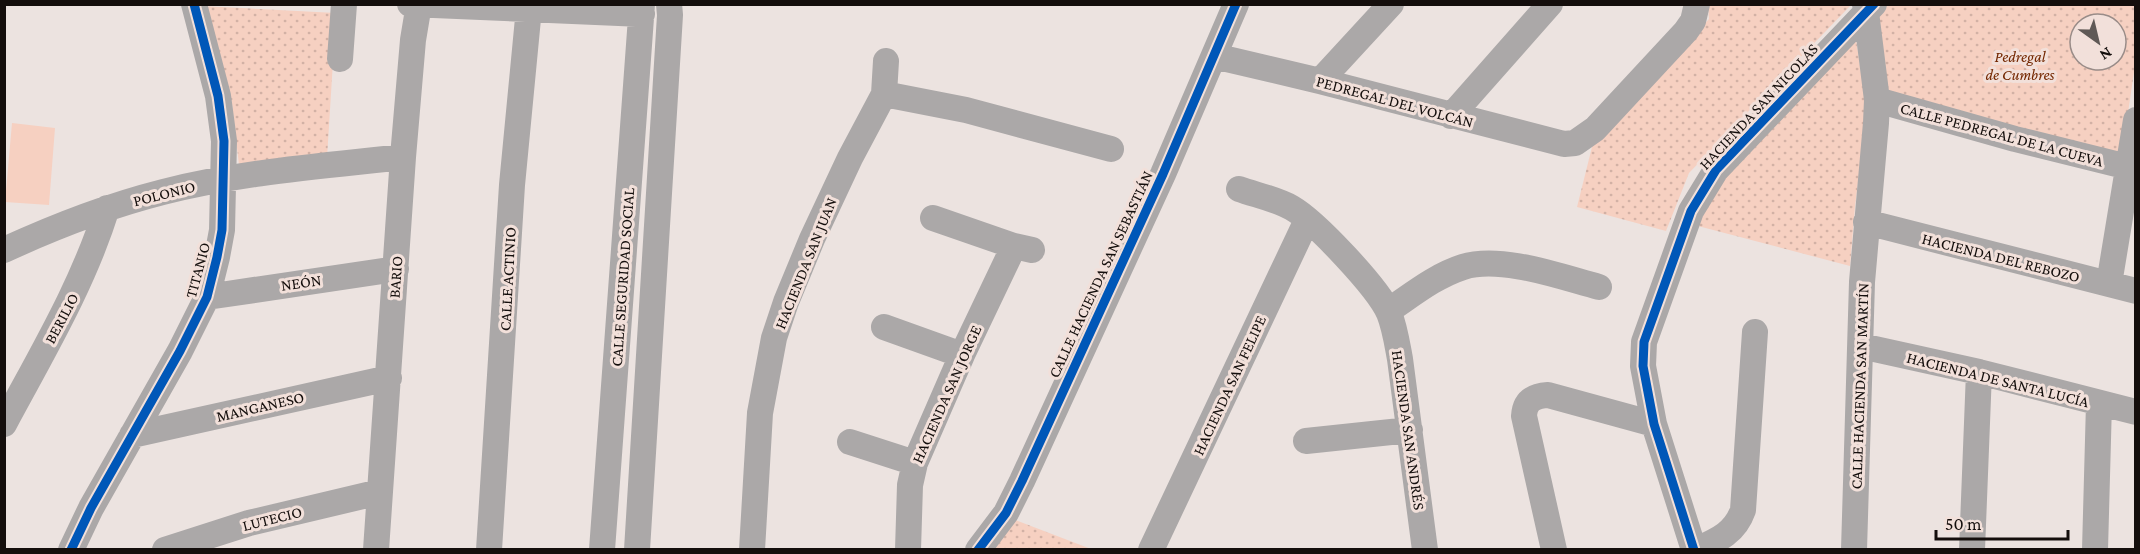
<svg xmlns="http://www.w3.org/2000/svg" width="2140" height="554" font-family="'Crimson Pro',serif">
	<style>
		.park { fill: url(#park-dots); fill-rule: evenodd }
		.pitch { fill: #f6d0c1 }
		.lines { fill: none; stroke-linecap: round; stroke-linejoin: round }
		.minor { stroke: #aba8a8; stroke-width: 26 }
		.cycleway-casing { stroke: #f2e0da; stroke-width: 13 }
		.cycleway { stroke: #0057b8; stroke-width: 9 }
		.labels { text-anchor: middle; stroke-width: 6; stroke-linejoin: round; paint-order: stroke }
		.park-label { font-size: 16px; font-style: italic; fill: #732700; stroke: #f2e0da }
		.street-label { font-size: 16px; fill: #140e0c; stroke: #f2e0da }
	</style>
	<defs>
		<pattern id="park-dots" width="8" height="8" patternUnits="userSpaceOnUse" patternTransform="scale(1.5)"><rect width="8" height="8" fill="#f6d0c1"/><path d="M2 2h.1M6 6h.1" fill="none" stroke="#d2b1a5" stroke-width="1.8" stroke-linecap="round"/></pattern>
	</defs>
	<rect width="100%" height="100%" fill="#ece3e0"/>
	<path class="park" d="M1887,4L2135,5V65L2122,154L1886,93L1876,17ZM2080,24H2116V60H2080Z
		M1708,5H1851L1689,173L1666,231L1577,207L1593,143L1709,19Z
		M202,6L336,13L327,158L239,165L232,104L223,69Z
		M1856,39L1867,113L1855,206L1850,266L1694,225L1713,188Z
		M1013,519L1091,549L992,550Z"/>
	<path class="pitch" d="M12,123L55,128L49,205L5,202Z"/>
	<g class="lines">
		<path class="minor" d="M410,4L642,14
			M1214,56L1320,81L1564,144L1575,143L1595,129L1686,31L1693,21L1697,4
			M340,59L344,4
			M1320,81L1391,4
			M884,94L966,110L1111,149
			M1877,100L2015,139L2128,167
			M1451,116L1550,4
			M1239,189C1256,195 1276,199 1292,208C1316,222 1378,288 1389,313C1395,328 1397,343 1400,359L1425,550
			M933,218L1014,246L1032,250
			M1866,222L2136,291
			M4,250C56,226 108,206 163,192C241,172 323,166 403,157
			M2109,284L2136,120
			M207,297L396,269
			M1388,311C1412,295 1435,276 1463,267C1501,255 1561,277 1599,287
			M884,327L962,355
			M1861,346L1979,372L2136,412
			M4,424C42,353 83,285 107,208
			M132,435L389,378
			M1306,441L1410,430
			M850,442L915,463
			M71,550L91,508L180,351L207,297L217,257L222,230L224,141L218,96L194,4
			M165,550L249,523L380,492
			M376,550L403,157L413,40L419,4
			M489,550L512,185L529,8
			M602,550L642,4
			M637,550L670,15L669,4
			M752,550L760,413L774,338L786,302L812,239L850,158L884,94L886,61
			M908,550L910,485L915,463L962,355L1014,246
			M978,550L1006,513L1022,481L1163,174L1236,4
			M1151,550L1307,220
			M1554,550L1524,416C1525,401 1533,396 1548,395L1654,424
			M1694,550L1654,424L1643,366L1644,342L1691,211L1716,170L1874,4
			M1696,550C1718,540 1735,533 1743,510L1755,332
			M1854,550L1862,282L1876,123L1877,100L1865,4
			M1972,550L1979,372
			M2095,550L2099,403"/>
		<g class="cycleway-casing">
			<path id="cycleway" d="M71,550L91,508L180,351L207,297L217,257L222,230L224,141L218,96L194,4
				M978,550L1006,513L1022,481L1163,174L1236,4
				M1694,550L1654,424L1643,366L1644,342L1691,211L1716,170L1874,4"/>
		</g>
		<use href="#cycleway" class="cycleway"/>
	</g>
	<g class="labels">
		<g class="park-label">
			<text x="2020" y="62">Pedregal<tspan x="2020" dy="18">de Cumbres</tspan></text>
		</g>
		<g class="street-label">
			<text transform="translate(1395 101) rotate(15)" y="6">PEDREGAL DEL VOLCÁN</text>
			<text transform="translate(1758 106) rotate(-47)" y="6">HACIENDA SAN NICOLÁS</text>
			<text transform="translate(2002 134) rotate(15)" y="6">CALLE PEDREGAL DE LA CUEVA</text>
			<text transform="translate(164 193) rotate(-14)" y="6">POLONIO</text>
			<text transform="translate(2001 257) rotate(14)" y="6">HACIENDA DEL REBOZO</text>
			<text transform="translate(805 263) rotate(-68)" y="6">HACIENDA SAN JUAN</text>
			<text transform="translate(197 270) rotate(-75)" y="6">TITANIO</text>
			<text transform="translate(1100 274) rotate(-65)" y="6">CALLE HACIENDA SAN SEBASTIÁN</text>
			<text transform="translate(395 277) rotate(-86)" y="6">BARIO</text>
			<text transform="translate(622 277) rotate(-86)" y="6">CALLE SEGURIDAD SOCIAL</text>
			<text transform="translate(507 279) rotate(-87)" y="6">CALLE ACTINIO</text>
			<text transform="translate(301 282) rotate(-8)" y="6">NEÓN</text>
			<text transform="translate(61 318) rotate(-62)" y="6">BERILIO</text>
			<text transform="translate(1998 379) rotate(14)" y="6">HACIENDA DE SANTA LUCÍA</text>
			<text transform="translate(1229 385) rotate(-65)" y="6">HACIENDA SAN FELIPE</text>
			<text transform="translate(1859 386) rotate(-88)" y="6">CALLE HACIENDA SAN MARTÍN</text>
			<text transform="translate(946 394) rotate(-66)" y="6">HACIENDA SAN JORGE</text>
			<text transform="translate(260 406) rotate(-13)" y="6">MANGANESO</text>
			<text transform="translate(1409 430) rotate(82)" y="6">HACIENDA SAN ANDRÉS</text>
			<text transform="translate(272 518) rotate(-14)" y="6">LUTECIO</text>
		</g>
	</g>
	<rect width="2140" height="554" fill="none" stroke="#140e0c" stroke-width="12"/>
	<g transform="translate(2098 42) rotate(146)"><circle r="28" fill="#f2e0da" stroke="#998c88" stroke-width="1.5"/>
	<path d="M0-4.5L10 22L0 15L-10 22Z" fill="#605956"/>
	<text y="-9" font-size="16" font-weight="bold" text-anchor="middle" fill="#140e0c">N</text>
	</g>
	<path d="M1936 530v9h132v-9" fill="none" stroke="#140e0c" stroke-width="3"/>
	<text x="1945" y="530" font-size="18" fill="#140e0c" stroke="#f2e0da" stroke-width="4.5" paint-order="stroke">50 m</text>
</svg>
